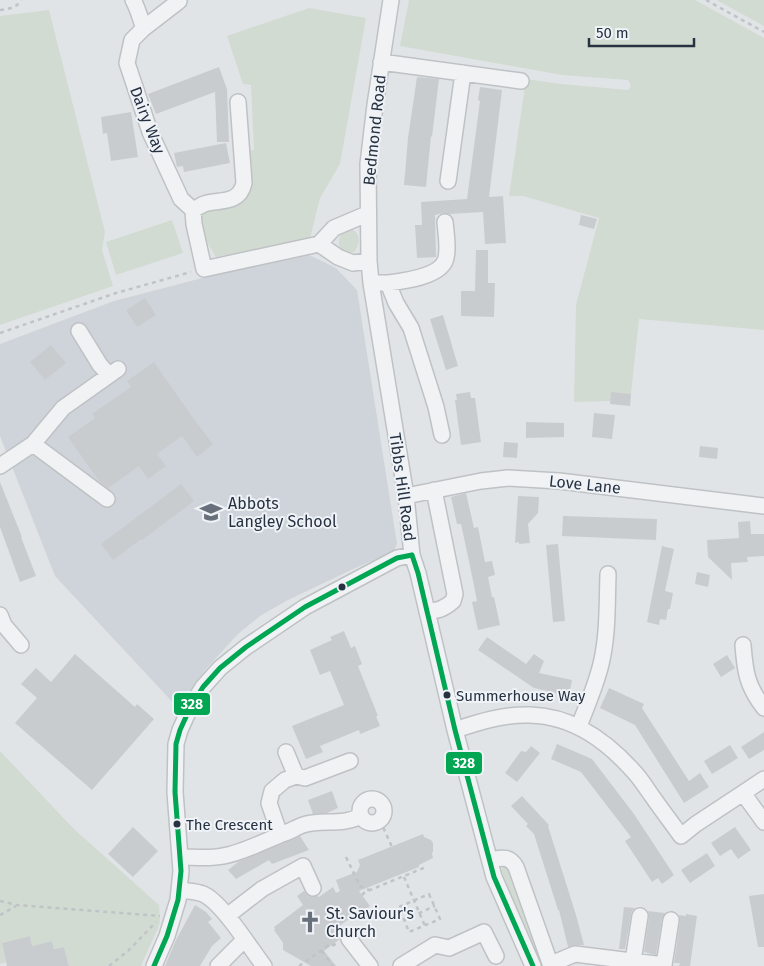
<svg xmlns="http://www.w3.org/2000/svg" width="764" height="966" font-family="'Fira Sans',sans-serif">
	<style>
		.built { fill: #cfd4da }
		.green { fill: #d2dbd2 }
		.building { fill: #c9cccf }
		.lines { fill: none; stroke-linecap: round; stroke-linejoin: round }
		.minor-casing { stroke: #bfc2c5; stroke-width: 18 }
		.path { stroke: #c0c3c7; stroke-width: 2.5; stroke-dasharray: 4 4; stroke-linecap: butt }
		.minor { stroke: #f1f2f3; stroke-width: 15 }
		.bus-1-casing { stroke: #eff3f7; stroke-width: 9 }
		.bus-1 { stroke: #00a651; stroke-width: 5 }
		.bus-dot { fill: #273241; stroke: #eff3f7; stroke-width: 2 }
		.labels { text-anchor: middle; stroke-width: 4; stroke-linejoin: round; paint-order: stroke }
		.bus-label { font-size: 15px; fill: #273241; stroke: #eff3f7; text-anchor: start }
		.street-label { font-size: 16px; fill: #273241; stroke: #eff3f7 }
		.poi-label { font-size: 16px; fill: #273241; stroke: #eff3f7; text-anchor: start }
		.line-badge { stroke: #eff3f7; stroke-width: 2 }
		.badge-label { font-size: 14px; text-anchor: middle; font-weight: bold; fill: #fff }
	</style>
	<rect width="100%" height="100%" fill="#e1e4e7"/>
	<path class="built" d="M309,255L336,268L357,290L397,544L394,551L351,570L286,601L260,616L238,634L206,669L178,708L55,576L0,436V344L114,301L210,276Z"/>
	<path class="green" d="M409,0H695L764,38V330L639,319L631,394L610,401L574,402L576,305L599,218L523,196H509L526,79L561,84L628,90L631,86L628,80L562,75L400,46Z
		M717,0H764V26L720,2Z
		M309,8L366,18L340,164L320,198L310,238L216,257L198,227C198,221 199,216 204,212C213,206 236,211 244,198C252,186 249,164 249,151L254,150L251,85L243,84L227,36Z
		M49,10L105,232L102,250L113,286L0,325V16Z
		M172,220L183,253L116,275L106,242Z
		M349,229C361,230 361,245 354,252H345L340,249C337,240 339,232 349,229Z
		M0,751L74,829L159,905L160,923L141,966H69L64,947L54,949L52,941L32,946L30,936L2,943L6,962L0,964Z
		M502,866H509L546,966H541C535,951 529,936 522,922C515,906 501,882 502,866Z"/>
	<path class="building" d="M219,67L227,89L229,142H217L215,92L156,114L148,94Z
		M417,77L439,79L432,137L431,136L426,187L404,185L408,138Z
		M480,87L502,90L489,197L503,196L506,243L485,244L483,212L450,214L444,213L435,215L436,257L417,258L415,225H422L421,202L467,199L480,101L478,100Z
		M131,112L138,157L111,161L107,133L103,134L101,117Z
		M226,143L230,163L184,172L183,166L177,167L174,153Z
		M581,215L597,219L594,229L579,225Z
		M476,250H488V283H495L494,317L461,316V291H475Z
		M145,298L156,315L137,327L126,310Z
		M443,315L458,366L446,370L430,319Z
		M51,345L66,363L45,380L30,362Z
		M154,362L193,418L213,444L197,457L182,436L157,454L166,466L148,479L139,466L108,488L99,481L68,437L95,418L92,414L131,387L127,381Z
		M470,392L471,398H475L481,442L461,445L455,400H457L456,394Z
		M611,392L631,394L630,406L610,404Z
		M594,413L615,415L612,439L592,437Z
		M526,422L564,423V437L526,438Z
		M504,442L518,443L517,458L503,457Z
		M700,446L718,448L717,459L699,457Z
		M0,482L22,537H21L36,576L20,582L0,527Z
		M181,484L194,501L142,540L141,539L113,560L101,544Z
		M466,493L474,528L478,527L485,562L492,561L495,575L488,577L492,597H494L500,625L478,630L472,602L477,601L470,566L461,524H457L451,497Z
		M518,496L539,497L538,513L528,524L530,543L519,544V542L515,543Z
		M563,516L657,519L656,540L562,536Z
		M750,521L751,534H764V556L747,557L748,562L731,563L732,580L708,557L707,540L739,538L738,522Z
		M558,544L565,621L553,622L546,545Z
		M662,546L674,549L665,591L673,593L670,609H668L666,620L660,619L659,625L647,622Z
		M697,572L710,575L708,587L695,584Z
		M344,631L351,648L355,646L362,664L358,666L378,716H376L380,726L360,734L359,730L320,746L323,752L306,759L292,726L344,705L330,671L320,675L310,650L332,640L330,637Z
		M487,637L526,664L534,654L544,661L539,673L572,680L569,696L534,688L478,650Z
		M75,654L135,707L137,704L154,719L92,790L15,723L37,698L21,684L36,668L51,682Z
		M727,655L735,668L721,677L713,664Z
		M609,688L644,704L642,708L689,781L700,773L709,787L684,803L635,725L600,708Z
		M764,732V750L749,759L741,747Z
		M557,744L592,759L634,814L674,875L662,884L658,878L652,882L625,841L631,837L581,772L551,759Z
		M730,745L738,758L712,774L704,761Z
		M531,746L540,753L517,782L505,773L521,751L526,752Z
		M332,791L338,808L327,813L313,814L308,800Z
		M522,796L549,825L548,826L576,915L584,945H576L568,947L559,910H558L534,834L526,826L528,824L511,806Z
		M133,827L158,851L133,877L108,854Z
		M735,827L751,850L738,859L731,849L720,856L711,843Z
		M423,834L424,837L431,840L433,843V851L432,854L433,858L419,865V867L359,891L370,906L356,917L355,915L335,929L340,936V939L324,951L336,966H311L283,950V943L274,930L275,929L274,927L303,905L297,896L304,891L308,896L313,897L318,896L319,897L333,887L336,893L340,891L336,880L357,872L360,865L358,860Z
		M300,836L309,850L272,864L269,860L236,879L228,870L238,862Z
		M707,853L715,866L690,883L681,870Z
		M764,894V947H758L749,896Z
		M195,905L206,912L212,919L208,922L221,938L212,946L200,966H165L176,940Z
		M624,907L635,908L632,911L631,915L625,949H619Z
		M648,911L665,913L662,919L656,955L644,952L649,917Z
		M686,914L697,916L690,966H679L680,963H674L680,921L679,915L686,916Z
		M30,936L32,946L52,941L54,949L64,947L69,966H7L2,943Z"/>
	<g class="lines">
		<g class="minor-casing">
			<path id="minor" d="M133,0C138,8 140,19 144,28L132,40L127,63L150,132L181,199L193,210L194,224L204,269L319,244L334,228L367,214
				M391,0L375,105L368,164L369,261L371,283L406,496L412,555L418,573L455,730L494,877L533,966
				M144,28L179,1
				M381,62L521,81
				M448,181L463,73
				M193,210C197,208 200,206 204,204C220,199 239,205 244,183L238,102
				M319,244L338,257L353,263L369,261
				M371,283H388L396,303L411,328L436,407L442,435
				M388,283C404,281 438,277 445,261C449,252 446,232 445,222
				M79,331L100,365L109,375
				M33,444L107,499
				M0,466L33,444L63,408L118,369
				M406,496L481,481L508,478L559,481L764,506
				M427,612C439,610 444,609 453,601L455,594L434,490
				M0,615L4,625L21,645
				M743,645C745,672 747,686 764,708
				M579,726C587,706 596,685 601,664C608,635 607,604 608,574
				M455,730C479,722 504,714 530,715C574,716 608,742 636,774C642,781 647,789 652,796C661,809 671,822 681,836L696,824L743,793L764,822
				M286,752L296,776
				M743,793L764,779
				M360 811a12 12 0 1 1 24 0a12 12 0 1 1-24 0Z
				M280,835L269,803L272,791L285,780L296,776L305,778L350,761
				M180,857C194,857 210,859 223,856C243,853 266,840 285,833C291,831 297,827 303,825C321,819 343,826 360,816
				M490,860C501,858 509,855 516,867L551,966
				M180,890C187,891 196,891 203,894C222,902 250,948 264,966
				M227,916L262,889L303,866L313,888
				M349,939L370,966
				M633,961L640,916
				M551,964L575,954L664,965L671,920
				M154,966L167,936L178,900L181,871L175,792L176,744L180,730L190,708L203,687L220,668L246,647L305,607L397,558L412,555
				M218,966L244,940
				M401,966L435,945L449,948L484,932L496,956"/>
		</g>
		<path class="path" d="M706,0L764,32
			M0,10C8,9 17,8 21,0
			M0,333L116,293L191,272
			M379,821L383,827L392,847
			M346,857L360,886L369,890
			M404,877L425,926
			M429,894L440,919L409,932L399,907Z
			M362,895L365,892L426,867
			M0,901L17,905L160,916
			M0,915L16,906
			M404,920L435,906
			M322,951L333,966
			M109,966L128,951L156,922
			M299,966L329,945L332,946L337,943"/>
		<use href="#minor" class="minor"/>
		<g class="bus-1-casing">
			<path id="bus-1" d="M412,555L418,573L455,730L494,877L533,966
				M154,966L167,936L178,900L181,871L175,792L176,744L180,730L190,708L203,687L220,668L246,647L305,607L397,558L412,555"/>
		</g>
		<use href="#bus-1" class="bus-1"/>
	</g>
	<defs>
		<g id="school-bare" transform="scale(1.725)"><path d="M0-5L7-2L0 1L-7-2ZM-4 1L0 2.5L4 1V4Q0 6-4 4Z" fill="#68707b" stroke="#eff3f7" stroke-width="2.5" paint-order="stroke"/></g>
		<g id="church-bare" transform="scale(1.725)"><path d="M-1.2-6h2.4v3.5h3.3v2.4h-3.3V6h-2.4V-.1h-3.3v-2.4h3.3Z" fill="#68707b" stroke="#eff3f7" stroke-width="2.5" paint-order="stroke"/></g>
	</defs>
	<g fill-rule="evenodd">
		<use href="#school-bare" x="211" y="512"/>
		<use href="#church-bare" x="310" y="922"/>
	</g>
	<g class="bus-dot">
		<circle cx="342" cy="587" r="4.5"/>
		<circle cx="447" cy="695" r="4.5"/>
		<circle cx="177" cy="824" r="4.5"/>
	</g>
	<g class="labels">
		<g class="bus-label">
			<text x="456" y="701">Summerhouse Way</text>
			<text x="186" y="830">The Crescent</text>
		</g>
		<g class="street-label">
			<text transform="translate(148 120) rotate(69)" y="6">Dairy Way</text>
			<text transform="translate(374 130) rotate(-84)" y="6">Bedmond Road</text>
			<text transform="translate(585 484) rotate(6)" y="6">Love Lane</text>
			<text transform="translate(403 487) rotate(82)" y="6">Tibbs Hill Road</text>
		</g>
		<g class="poi-label">
			<text x="228" y="509">Abbots<tspan x="228" dy="18">Langley School</tspan></text>
			<text x="326" y="919">St. Saviour's<tspan x="326" dy="18">Church</tspan></text>
		</g>
	</g>
	<g class="line-badge">
		<rect x="173" y="692" width="38" height="24" rx="5" fill="#00a651"/>
		<rect x="445" y="751" width="38" height="24" rx="5" fill="#00a651"/>
	</g>
	<g class="badge-label">
		<text x="192" y="709">328</text>
		<text x="464" y="768">328</text>
	</g>
	<path d="M589 38v8h105v-8" fill="none" stroke="#273241" stroke-width="2.5"/>
	<text x="596" y="38" font-size="15" fill="#273241" stroke="#eff3f7" stroke-width="4" paint-order="stroke">50 m</text>
</svg>
